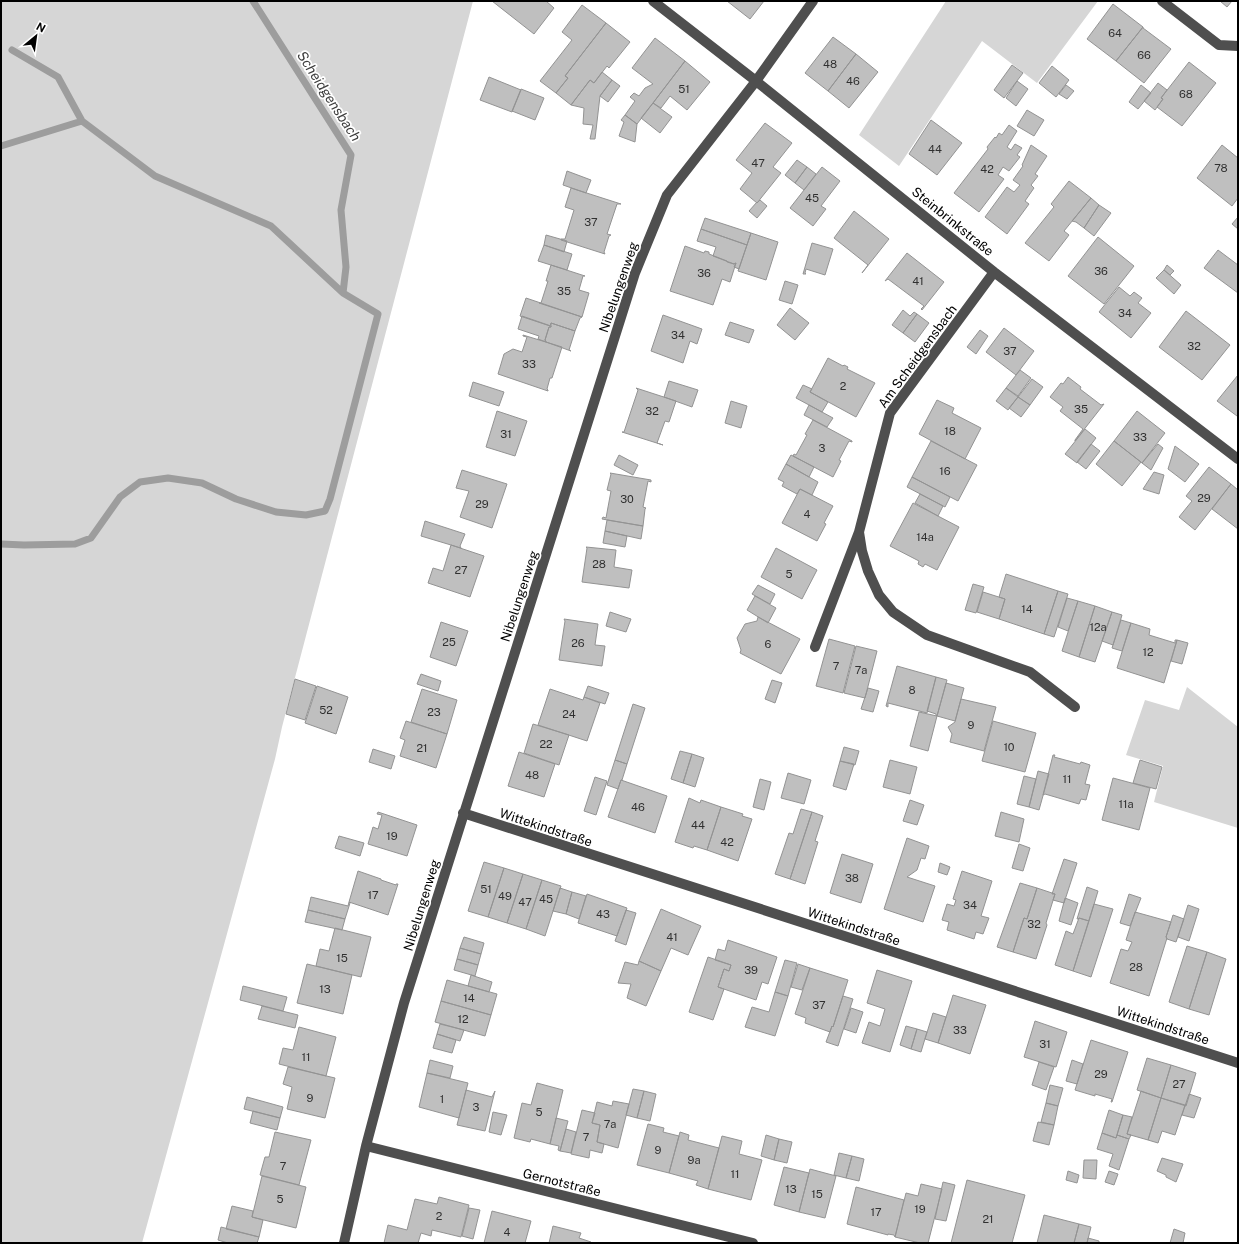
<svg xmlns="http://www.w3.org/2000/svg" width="1239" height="1244" font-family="'Public Sans',sans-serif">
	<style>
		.green { fill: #d6d6d6 }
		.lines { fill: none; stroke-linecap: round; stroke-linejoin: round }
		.stream { stroke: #9d9d9d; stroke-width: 7 }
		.building { fill: #bfbfbf; stroke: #939393 }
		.minor { stroke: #4f4f4f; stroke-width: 10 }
		.labels { text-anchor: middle; stroke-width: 3.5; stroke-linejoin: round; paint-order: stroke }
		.number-label { font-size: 11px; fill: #303030 }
		.street-label { font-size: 13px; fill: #000; stroke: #fff }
		.water-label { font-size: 14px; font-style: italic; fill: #3e3e3e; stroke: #fff }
	</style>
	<rect width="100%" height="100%" fill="#fff"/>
	<path class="green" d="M1,1H473L282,727L275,759L142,1243H1Z
		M946,1H1098L1037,83L982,41L899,166L859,135Z
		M1187,687L1238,727V828L1154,802L1163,766L1126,755L1145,700L1179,710Z"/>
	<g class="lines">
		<path class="stream" d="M12,50L58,77L82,121
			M1,146L82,121L155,176L271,226L343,293
			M1,544L24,545L75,544L91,538L120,497L140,482L168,478L202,483L236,499L276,512L306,515L325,511L330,499L378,314L343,293L346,267L341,210L351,155L253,1"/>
	</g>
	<path class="building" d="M492,1H546L554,8L534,34Z
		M727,1H764L750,19Z
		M1220,1H1232L1227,7Z
		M1113,4L1143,27L1116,61L1087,39Z
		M582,5L606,23L565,76L568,78L556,93L540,81L572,40L562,32Z
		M606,23L630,42L609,68L607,66L594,83L590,80L571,105L556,93L568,78L565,76Z
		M1143,27V28L1171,49L1144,83L1116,61Z
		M833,37L856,54L828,91L805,73Z
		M655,38L685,61L637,124L625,115L635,101L630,97L634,93L639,96L645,88L653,84L632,68Z
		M856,54L878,72L849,108L828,91Z
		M685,61L710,82L687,110L670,96L661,108L653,103Z
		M1189,62L1216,83L1182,126L1157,107L1163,99L1161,98Z
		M1012,65L1023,73L1004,98L994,90Z
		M1052,66L1069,80L1056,97L1039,83Z
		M602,72L612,80L600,96L595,139H590L593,125L583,124L584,108L571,105L590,80L594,83Z
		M489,77L521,90L512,112L480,100Z
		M612,80L620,86L608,102L600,96Z
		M1017,81L1028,89L1016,106L1006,98Z
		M1158,83L1167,90L1161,98L1163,99L1155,110L1144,101Z
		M1066,85L1074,91L1067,99L1059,94Z
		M1141,85L1151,93L1138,109L1129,102Z
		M521,89L544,98L535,120L512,111Z
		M653,103L672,117L660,133L641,118Z
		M1027,110L1044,120L1034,136L1017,126Z
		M625,115L637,124L635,142L619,136L624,122L621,120Z
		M931,120L962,143L937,175L909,154Z
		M765,123L792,143L773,167L781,173L757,203L740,189L752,173L736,160Z
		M1009,125L1017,131L1007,147L1011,150L1015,144L1022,148L1017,155L1020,157L1009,171L1003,167L998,175L1004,179L979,212L954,193L988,149L987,147L995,137L996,138L999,133L1002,135Z
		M1031,145L1047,156L1035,174L1038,176L1031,185L1034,188L1025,201L1029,204L1007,234L985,217L1007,187L1014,192L1020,185L1013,180L1023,166L1022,165Z
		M1222,145L1238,158V198L1232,206L1197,178Z
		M797,160L807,167L795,183L785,175Z
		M807,167L816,174L804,190L795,183Z
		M822,167L840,181L821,206L826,209L813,226L790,208Z
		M567,171L591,180L586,193L563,185Z
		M1069,181L1091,198L1064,231L1069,235L1049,261L1025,243L1054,207L1051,204Z
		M571,188L621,204H617L607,234L611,235L609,236L604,252L605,254L561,240V239H565L574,210L565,207Z
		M1091,198L1099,205L1084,228L1076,222L1072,221Z
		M760,200L767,206L757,218L749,211L757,202V203Z
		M1099,205L1111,213L1094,236L1084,228Z
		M854,211L889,239L862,273L868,265L834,238Z
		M1238,217V229L1232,224Z
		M705,218L751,233L747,245L701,229Z
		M701,229L747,245L739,269L734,267L736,263L734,264L713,256L716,247L697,241Z
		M751,233L778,242L766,280L738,271Z
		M546,235L567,241L564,252L544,245Z
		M1098,237L1134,266L1104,304L1068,276Z
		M812,243L833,249L825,275L806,269L805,273L806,274H803Z
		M544,245L572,254L567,270L538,261Z
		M685,246L704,253L705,251L709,252V254L727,261V262L734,264L736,263L730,282L722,279L713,305L670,291Z
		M1218,250L1238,265V293L1204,268Z
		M907,253L944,282L922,310L921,309L924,306L888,279L885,281Z
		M551,265L585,276H583L579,290L589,293L582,317L539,303H541L548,281H546Z
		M1167,265L1174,271L1170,275L1164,270Z
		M1164,270L1181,285L1174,294L1156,278Z
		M785,281L798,285L792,304L779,300Z
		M1119,287L1130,296L1134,292L1142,298L1138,303L1151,313L1131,338L1099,312Z
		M526,298L582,317L580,318L575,331L551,323L550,326L520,316Z
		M790,308L809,323L795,340L777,325Z
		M903,310L910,316L914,312L917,314L903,333L892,325Z
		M1186,311L1230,345L1202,380L1159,347Z
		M917,314L929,323L915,342L903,333Z
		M663,315L702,329L697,344L690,341L683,363L651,351Z
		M522,316L551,326V327H549L545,340L546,342L538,339L539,336L518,329Z
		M730,322L754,330L749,343L725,335Z
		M551,323L575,331L569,350L571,351L546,342L545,340L549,327H551Z
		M1004,328L1034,351L1016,375L986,352Z
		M980,330L988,336L976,354L967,347Z
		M523,335L562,347L552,378H550L547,389L548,390V391L498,374L504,354L513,349L522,352L527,337L523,336Z
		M828,358L843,366L844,365L848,367L847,369L875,383L856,417L810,392Z
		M1020,370L1031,378L1018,396L1006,388Z
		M1238,375V415L1237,416L1217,401Z
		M1068,377L1081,387L1080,389L1101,405L1104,404L1075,441V440L1083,429L1060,411L1063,407L1050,397L1061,383L1063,384Z
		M1032,379L1043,387L1030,405L1018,397Z
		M669,381L698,390L692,407L664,397Z
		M473,382L504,392L499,406L469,396Z
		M803,385L812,389L810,392L828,402L822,412L796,398Z
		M636,388L676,401L669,422L665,421L657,443L663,445L622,432H624L638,390Z
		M1006,388L1018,397L1008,410L996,401Z
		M1018,397L1030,405L1021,417L1009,408Z
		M937,400L954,408L952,413L981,428L965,459L919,434Z
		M731,401L747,406L741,428L725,423Z
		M809,405L833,418L827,427L804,415Z
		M497,411L527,421L515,456L486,447Z
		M1137,411L1165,433L1142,463L1114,441Z
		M813,420L852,441V442L849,441L839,460L841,461L833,477L793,456L794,454L796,455L807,435L805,434Z
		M1085,429L1096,438L1077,463L1065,454Z
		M931,441L977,465L958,501L912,477Z
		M1114,441L1141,462L1122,486L1096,464Z
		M1091,444L1100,451L1086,469L1077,462Z
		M1158,444L1163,448L1151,470L1142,463Z
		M1175,446L1199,464L1185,482L1168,469Z
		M619,455L638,465L633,475L614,465Z
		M791,455L814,467L809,477L786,464Z
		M786,464L818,482L812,495L800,489L797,494L782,486L784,482L778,479Z
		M1209,467L1231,484L1195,530L1179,517L1192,501L1186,496Z
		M462,470L507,484L492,528L460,517L469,491L456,488Z
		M1154,472L1164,475L1159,494L1143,489Z
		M610,473L651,480V482L648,481L643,507L646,508L645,509L643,526L602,519L603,517L606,518L611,491L607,490L611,474Z
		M912,477L950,497L945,507L907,487Z
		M1231,484L1238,490V529L1212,509Z
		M800,489L833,506L824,523L826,524L817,541L782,523Z
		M920,494L943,506L938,516L915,503Z
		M913,503L959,527L937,570L925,564L923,567L918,564L919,561L890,546Z
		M607,520L643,526L641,539L605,531Z
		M425,521L465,534L460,546L461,548L421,536Z
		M605,531L627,536L625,547L603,543Z
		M451,545L484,556L470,597L428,583L433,568L443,571Z
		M586,547L616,550L614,567L632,570L629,588L582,582L587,548Z
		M776,548L817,570L802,599L761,577Z
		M1006,574L1058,591L1044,634L999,619L1005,599L999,597Z
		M973,584L984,587L976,613L965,610Z
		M758,585L775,594L770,604L752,594Z
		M1058,591L1068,594L1054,637L1044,634Z
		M983,592L1005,599L999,619L977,612Z
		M755,596L776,608L768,623L747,610Z
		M1067,598L1078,601L1068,631L1058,627Z
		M1078,601L1095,606L1079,657L1062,651Z
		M1095,606L1112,612L1095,662L1079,657Z
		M610,612L631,619L626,632L606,626Z
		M1112,612L1122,615L1113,645L1102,641Z
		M758,617L800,639L781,674L740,653L741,650L737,638L745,624L757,621Z
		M564,619L598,624L595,645L605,646L602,666L559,660L565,621Z
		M1121,620L1131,623L1122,651L1112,648Z
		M441,622L468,631L456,666L430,657Z
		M1131,623L1150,629L1149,635L1175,643V640H1177L1164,683L1117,668Z
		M829,639L855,646L843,693L816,686Z
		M1177,640L1188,643L1182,664L1171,661Z
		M856,646L877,651L865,698L844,693Z
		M897,666L936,677L927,713L888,703V707L886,706Z
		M421,674L441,681L438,691L417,684Z
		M936,677L947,680L937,716L936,715V714L927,711Z
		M295,679L316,686L305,720L286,714Z
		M772,680L782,683L775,703L765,699Z
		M946,683L964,688L955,721L937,716Z
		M317,686L348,697L336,734L305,723Z
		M588,686L609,693L605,704L584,697Z
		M868,688L879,691L873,712L861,709Z
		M422,689L457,700L447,734L411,722Z
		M550,689L583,700L584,697L600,703L587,741L538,725Z
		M961,699L996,707L984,751L950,742L952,734L948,727L955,722Z
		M633,704L645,708L627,764L615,760Z
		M919,712L937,716L928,751L910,746Z
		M406,721L447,734L436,768L400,756L405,740L400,738Z
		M993,721L1036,733L1025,772L982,761Z
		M533,724L569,735L559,765L524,753Z
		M844,747L859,751L855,765L840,761Z
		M373,749L395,756L391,769L369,762Z
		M680,751L692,754L683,783L671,779Z
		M519,752L555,764L544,797L508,786Z
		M692,754L704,758L695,787L683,783Z
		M1053,755H1055L1054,757L1080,764L1081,762L1090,765L1085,784L1090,785L1086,800L1081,799L1079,804L1045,794L1043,795Z
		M615,760L627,764L622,780H621L618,789L607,785Z
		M890,760L917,767L910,794L883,787Z
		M1140,760L1162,767L1156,789L1133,783Z
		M840,761L854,764L846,790L833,786Z
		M1038,771L1049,774L1039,810L1029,807Z
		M788,773L811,780L804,804L781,798Z
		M1024,776L1036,779L1029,807L1017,804Z
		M595,777L607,781L596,815L584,811Z
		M1113,778L1150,788L1139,830L1102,820Z
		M760,779L771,782L764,810L753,807Z
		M621,780L667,796L655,833L608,817Z
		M689,798L700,803L701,800L721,807L707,850L694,846L693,848L675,842Z
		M910,800L924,805L917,825L903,821Z
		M721,807L743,814L742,816L752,819L738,861L707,850Z
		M801,809L812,812L790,879L775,874L789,833L793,834Z
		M378,812L417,825L407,856L368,844L373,827L378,829L382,815L377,814Z
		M812,812L823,816L815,841L818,842L805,884L790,879Z
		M1001,812L1024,819L1019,842L995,836Z
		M339,836L364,843L360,856L335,848Z
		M907,838L929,846L925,859L921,858L917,870L907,877L935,886L923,922L884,909Z
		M1019,844L1030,848L1023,871L1012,868Z
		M842,854L873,864L861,903L830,893Z
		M1064,859L1077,863L1064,903L1053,900L1055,894H1052Z
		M484,862L504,868L488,917L468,911Z
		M940,863L950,867L947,875L938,872Z
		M504,868L523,874L507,923L488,917Z
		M358,871L381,879V880L396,885V884H398L388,915L349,902Z
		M962,871L992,881L981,916L989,918L983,934L976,932L974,939L947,930L949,922L942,920L947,904L954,906L956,900L953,899Z
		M523,874L542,880L526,929L507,923Z
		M542,880L561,886L545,936L526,929Z
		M1020,883L1037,888L1027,919L1024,918L1013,952L997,947Z
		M1087,887L1098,891L1089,921L1079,918L1078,919H1077Z
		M560,888L572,892L566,914L553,911Z
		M1037,888L1055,894L1046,923L1047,925L1036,959L1013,952L1024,918L1027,919Z
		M572,892L586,896L579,919L566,914Z
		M587,894L627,908L617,936L578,923Z
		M1129,894L1141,898L1130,926L1120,923Z
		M311,897L348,906L349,902L350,903L345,919L308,910Z
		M1065,898L1078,903L1071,925L1059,921Z
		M1094,904L1113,909L1091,977L1073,971Z
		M1188,905L1199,909L1189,941L1178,937Z
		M661,909L701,926L688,955L671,948L661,971L639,961Z
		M308,910L345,919L342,930L305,922Z
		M626,910L636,913L626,945L615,941Z
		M1135,912L1171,922L1166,937L1167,938L1149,996L1110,983L1121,949L1128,951L1132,942L1126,940Z
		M1173,915L1184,919L1176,942L1167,939L1166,937Z
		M1079,918L1089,921L1073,971L1055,965L1066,931L1073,934Z
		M335,928L371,937L361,977L316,966L320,949L329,951Z
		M464,937L484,943L481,954L460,948Z
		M728,940L777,957L768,984L762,982L756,1000L718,987L724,969L729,971L731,965L715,960L718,949L725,951Z
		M1187,946L1207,952L1189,1009L1169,1002Z
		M460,948L481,954L478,965L457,959Z
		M1207,952L1226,959L1209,1015L1189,1009Z
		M708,957L731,965L729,971L724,969L718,987L724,989L713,1020L689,1012Z
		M457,959L478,965L475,976L454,970Z
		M785,960L797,963L788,996L775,992Z
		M639,961L661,971L646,1006L627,998L631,984L618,983L625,962L638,965Z
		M307,964L352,975L343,1014L297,1003Z
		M798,964L810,968L802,990L791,987Z
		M810,968L848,980L833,1027L832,1026L830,1032L805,1023L806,1018L795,1014Z
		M877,970L912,981L890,1052L862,1043L869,1022L880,1026L885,1009L867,1003Z
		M471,975L492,982L489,992L468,986Z
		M447,980L497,994L491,1015L441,1001Z
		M243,986L287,997L283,1011L240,1000Z
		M775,992L788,996L775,1036L745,1027L752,1007L769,1012Z
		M953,995L986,1005L970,1054L938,1043Z
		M843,996L853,999L838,1046L826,1042L832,1026L833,1027Z
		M441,1001L491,1015L485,1036L435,1022Z
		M262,1006L298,1015L295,1028L258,1019Z
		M851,1008L863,1012L856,1033L844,1029Z
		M933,1013L946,1017L938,1043L925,1039Z
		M1035,1021L1067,1032L1056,1067L1024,1057Z
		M440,1024L464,1030L460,1041L437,1034Z
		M906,1026L917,1029L911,1049L900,1045Z
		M299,1027L336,1037L326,1076L279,1064L283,1048L293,1050Z
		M917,1029L927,1032L921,1052L911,1049Z
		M437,1034L456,1040L452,1053L433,1048Z
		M1091,1040L1128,1052L1112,1102H1111L1112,1099L1095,1094V1096L1075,1090Z
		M1147,1058L1171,1065L1161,1098L1137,1090Z
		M430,1060L453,1066L450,1078L427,1073Z
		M1072,1060L1083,1064L1077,1084L1066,1081Z
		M1039,1062L1054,1067L1046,1090L1032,1085Z
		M1171,1065L1196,1073L1186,1106L1161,1098Z
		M288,1067L335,1078L325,1118L287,1109L292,1087L283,1084Z
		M427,1073L468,1083L459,1118L419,1107Z
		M537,1083L563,1090L550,1144L531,1139L530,1142L514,1138L522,1103L531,1105Z
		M1050,1085L1063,1088L1058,1106L1046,1103Z
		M633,1089L644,1091L637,1118L626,1115Z
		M466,1090L492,1097L495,1091L485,1131L457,1125Z
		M644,1091L656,1094L650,1121L637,1118Z
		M1141,1091L1161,1098L1148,1140L1127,1134Z
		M1189,1094L1201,1098L1194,1118L1182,1115Z
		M247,1097L283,1107L280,1118L244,1109Z
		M1161,1098L1185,1105L1175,1135L1162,1131L1158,1143L1148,1140Z
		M613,1101L629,1104L618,1148L597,1142L600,1125L592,1123L597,1102L612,1106Z
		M1046,1103L1058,1106L1054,1125L1041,1122Z
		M582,1110L595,1113L592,1123L600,1125L597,1142L604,1144L602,1153L590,1150L589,1158L571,1154Z
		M1109,1110L1123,1115L1116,1138L1102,1133Z
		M253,1111L280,1118L277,1130L250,1123Z
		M493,1112L507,1115L501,1135L489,1132Z
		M1123,1115L1132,1117L1127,1134L1131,1135L1129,1139L1117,1135Z
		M556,1118L568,1121L560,1151L558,1150L559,1146L550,1144Z
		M1038,1122L1054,1125L1049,1145L1033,1141Z
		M648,1124L664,1128L663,1132L679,1136L669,1173L637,1165Z
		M566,1129L576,1132L571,1153L560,1151Z
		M275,1132L311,1140L299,1185L260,1175L265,1157H269Z
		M680,1132L689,1135L688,1140L719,1148L708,1189L696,1185L698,1181L669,1173Z
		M1102,1133L1116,1138L1117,1135L1129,1139L1119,1170L1109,1166L1113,1154L1097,1149Z
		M766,1135L779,1139L774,1160L761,1156Z
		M722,1136L742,1141L739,1154L762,1160L751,1200L708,1189Z
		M779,1139L792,1142L787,1163L774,1160Z
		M839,1153L852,1156L846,1178L834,1175Z
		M852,1156L864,1159L859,1181L846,1178Z
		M1162,1158L1183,1164L1176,1182L1166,1177V1175L1157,1171Z
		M1084,1160H1097L1096,1179L1083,1178Z
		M784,1167L809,1173L799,1212L774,1205Z
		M810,1169L836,1176L825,1218L799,1212Z
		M1068,1171L1079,1175L1077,1183L1066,1180Z
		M1109,1171L1118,1174L1114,1185L1105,1182Z
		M262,1176L306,1187L296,1228L252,1217Z
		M967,1180L1025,1195L1012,1243H951Z
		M943,1182L955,1185L946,1221L935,1219Z
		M921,1184L942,1189L928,1243H920L895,1237L906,1193L918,1196Z
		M856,1187L904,1200L895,1237L894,1235L888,1234V1235L847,1224Z
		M439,1197L469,1205L461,1237L432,1230L431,1236L421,1233L418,1243H384L388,1225L407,1230L415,1199L437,1204Z
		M232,1206L253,1211L252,1217L263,1220L259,1237L226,1229Z
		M469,1208L480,1210L473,1239L462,1236Z
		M492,1211L531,1221L525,1243H484Z
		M1044,1215L1079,1224L1074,1243H1037Z
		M1079,1224L1091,1227L1087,1243H1074Z
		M553,1226L581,1233L579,1238L591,1242V1243H549Z
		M221,1227L259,1237L257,1243H228L218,1240Z
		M1174,1229L1185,1233L1183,1243H1170Z
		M1088,1238L1099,1241V1243H1087Z"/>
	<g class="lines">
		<path class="minor" d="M653,1L756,81L994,272L1238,459
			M1162,1L1219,45L1238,46
			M994,272L890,413L859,532L862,551L868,571L879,595L893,612L927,635L1030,672L1075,707
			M815,647L859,532
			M463,813L1238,1063
			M366,1146L753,1243
			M344,1243L366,1146L404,1003L635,273L667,195L756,81L813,1"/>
	</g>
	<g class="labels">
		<g class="number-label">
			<text x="1115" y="37">64</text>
			<text x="1144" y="59">66</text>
			<text x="830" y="68">48</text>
			<text x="853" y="85">46</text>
			<text x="684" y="93">51</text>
			<text x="1186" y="98">68</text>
			<text x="935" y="153">44</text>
			<text x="758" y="167">47</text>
			<text x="1221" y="172">78</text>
			<text x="987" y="173">42</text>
			<text x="812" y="202">45</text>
			<text x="591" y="226">37</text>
			<text x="1101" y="275">36</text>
			<text x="704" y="277">36</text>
			<text x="918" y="285">41</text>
			<text x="564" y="295">35</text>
			<text x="1125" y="317">34</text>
			<text x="678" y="339">34</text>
			<text x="1194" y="350">32</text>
			<text x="1010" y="355">37</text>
			<text x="529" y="368">33</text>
			<text x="843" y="390">2</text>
			<text x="1081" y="413">35</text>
			<text x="652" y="415">32</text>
			<text x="950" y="435">18</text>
			<text x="506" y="438">31</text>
			<text x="1140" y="441">33</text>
			<text x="822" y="452">3</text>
			<text x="945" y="475">16</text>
			<text x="1204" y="502">29</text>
			<text x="627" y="503">30</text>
			<text x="482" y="508">29</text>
			<text x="807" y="518">4</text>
			<text x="925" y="541">14a</text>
			<text x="599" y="568">28</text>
			<text x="461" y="574">27</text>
			<text x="789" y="578">5</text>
			<text x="1027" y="613">14</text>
			<text x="1098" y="631">12a</text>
			<text x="449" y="646">25</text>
			<text x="578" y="647">26</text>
			<text x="768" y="648">6</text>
			<text x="1148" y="656">12</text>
			<text x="836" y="670">7</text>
			<text x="861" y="674">7a</text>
			<text x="912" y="694">8</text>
			<text x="326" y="714">52</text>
			<text x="434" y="716">23</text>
			<text x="569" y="718">24</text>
			<text x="971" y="729">9</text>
			<text x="546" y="748">22</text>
			<text x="1009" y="751">10</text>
			<text x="422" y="752">21</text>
			<text x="532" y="779">48</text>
			<text x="1067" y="783">11</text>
			<text x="1126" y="808">11a</text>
			<text x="638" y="811">46</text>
			<text x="698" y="829">44</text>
			<text x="392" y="840">19</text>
			<text x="727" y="846">42</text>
			<text x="852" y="882">38</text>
			<text x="486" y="893">51</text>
			<text x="373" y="899">17</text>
			<text x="505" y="900">49</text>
			<text x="546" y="903">45</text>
			<text x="525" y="906">47</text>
			<text x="970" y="909">34</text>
			<text x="603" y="918">43</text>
			<text x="1034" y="928">32</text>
			<text x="672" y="941">41</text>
			<text x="342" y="962">15</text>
			<text x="1136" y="971">28</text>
			<text x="751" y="974">39</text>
			<text x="325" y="993">13</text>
			<text x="469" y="1002">14</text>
			<text x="819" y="1009">37</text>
			<text x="463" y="1023">12</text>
			<text x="960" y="1034">33</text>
			<text x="1045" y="1048">31</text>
			<text x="306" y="1061">11</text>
			<text x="1101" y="1078">29</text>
			<text x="1179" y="1088">27</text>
			<text x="310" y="1102">9</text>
			<text x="442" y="1103">1</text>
			<text x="476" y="1111">3</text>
			<text x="539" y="1116">5</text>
			<text x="610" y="1128">7a</text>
			<text x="586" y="1141">7</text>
			<text x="658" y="1154">9</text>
			<text x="694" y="1164">9a</text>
			<text x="283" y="1170">7</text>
			<text x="735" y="1178">11</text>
			<text x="791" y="1193">13</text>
			<text x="817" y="1198">15</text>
			<text x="280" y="1203">5</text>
			<text x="920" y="1213">19</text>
			<text x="876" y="1216">17</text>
			<text x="439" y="1220">2</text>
			<text x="988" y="1223">21</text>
			<text x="507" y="1236">4</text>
		</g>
		<g class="street-label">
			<text transform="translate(953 221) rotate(39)" y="5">Steinbrinkstraße</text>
			<text transform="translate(618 287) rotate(-71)" y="5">Nibelungenweg</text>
			<text transform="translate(917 356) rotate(-54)" y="5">Am Scheidgensbach</text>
			<text transform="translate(519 596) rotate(-72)" y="5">Nibelungenweg</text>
			<text transform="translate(546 827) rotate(18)" y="5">Wittekindstraße</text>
			<text transform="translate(421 905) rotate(-73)" y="5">Nibelungenweg</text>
			<text transform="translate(854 926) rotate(18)" y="5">Wittekindstraße</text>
			<text transform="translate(1163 1025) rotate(18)" y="5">Wittekindstraße</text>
			<text transform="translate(562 1182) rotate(14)" y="5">Gernotstraße</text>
		</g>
		<g class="water-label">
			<text transform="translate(329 96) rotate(57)" y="5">Scheidgensbach</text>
		</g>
	</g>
	<rect width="1239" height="1244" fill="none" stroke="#000000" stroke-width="4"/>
	<g transform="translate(36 36) rotate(29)" stroke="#ffffff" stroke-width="3" paint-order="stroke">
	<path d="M0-3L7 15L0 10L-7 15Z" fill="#000000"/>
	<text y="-6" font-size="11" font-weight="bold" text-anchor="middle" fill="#000000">N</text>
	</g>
</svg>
